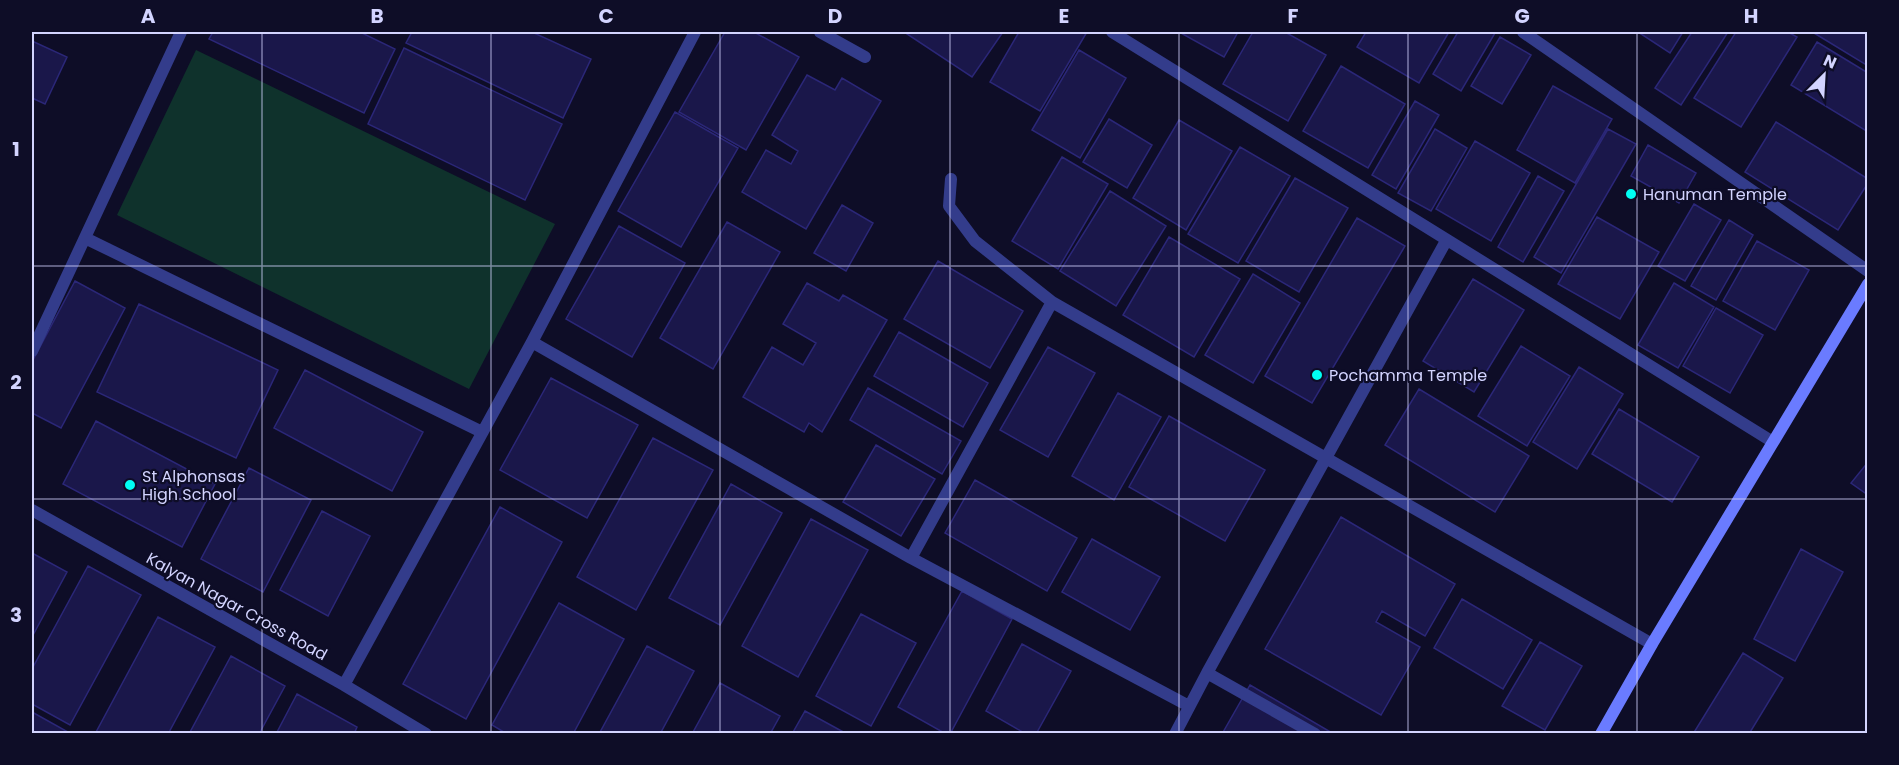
<svg xmlns="http://www.w3.org/2000/svg" width="1899" height="765" font-family="Poppins,sans-serif">
	<style>
		.green { fill: #0f322c }
		.building { fill: #1a174a; stroke: #2b2778; stroke-width: 1.5 }
		.lines { fill: none; stroke-linecap: round; stroke-linejoin: round }
		.street { stroke: #333c8b; stroke-width: 12 }
		.secondary { stroke: #6a7bff; stroke-width: 12 }
		.grid { fill: none; stroke: #d3d4ff; stroke-width: 1.5; stroke-opacity: 0.55 }
		.poi-dot { fill: #00fef4; stroke: #0e0d27; stroke-width: 2 }
		.labels { text-anchor: middle; stroke-width: 4.5; stroke-linejoin: round; paint-order: stroke }
		.poi-label { font-size: 16px; fill: #d3d4ff; stroke: #0e0d27; text-anchor: start }
		.street-label { font-size: 16px; fill: #d3d4ff; stroke: #0e0d27 }
		.neatline { fill: none; stroke: #d3d4ff; stroke-width: 2 }
		.grid-label { font-size: 20px; text-anchor: middle; font-weight: bold; fill: #d3d4ff }
	</style>
	<rect width="100%" height="100%" fill="#0e0d27"/>
	<path class="green" d="M196,50L555,224L469,389L117,215Z"/>
	<path class="building" d="M213,32H360L395,49L364,113L209,39Z
		M412,32H532L591,59L563,118L406,43Z
		M725,32H754L799,57L746,150L679,112Z
		M904,32H1003L972,77Z
		M1019,32H1087L1040,111L990,82Z
		M1179,32H1238L1224,57Z
		M1253,32H1285L1326,55L1288,121L1223,84Z
		M1366,32H1449L1419,83L1357,47Z
		M1458,32H1491L1495,33L1461,91L1433,74Z
		M1638,32H1683L1670,53Z
		M1692,32H1728L1681,105L1655,88Z
		M1736,32H1788L1797,37L1741,127L1694,98Z
		M1815,32H1868V66L1814,33Z
		M1500,37L1531,55L1502,104L1471,86Z
		M32,41L67,57L45,104L32,98Z
		M1817,42L1868,73V132L1791,85Z
		M404,48L562,124L525,200L368,124Z
		M1079,50L1126,78L1080,158L1032,130Z
		M1341,66L1405,104L1368,168L1303,131Z
		M807,75L835,90L842,78L881,101L806,229L742,192L766,150L791,164L798,151L772,135Z
		M1553,86L1612,119L1575,183L1517,150Z
		M1415,101L1439,115L1396,189L1372,175Z
		M675,112L738,148L681,247L618,211Z
		M1109,119L1152,145L1127,188L1083,162Z
		M1179,120L1232,151L1186,230L1133,198Z
		M1776,122L1868,179V183L1838,230L1745,172Z
		M1435,129L1467,148L1431,211L1398,193Z
		M1608,129L1636,144L1561,273L1534,257Z
		M1475,141L1530,173L1491,241L1436,209Z
		M1648,145L1696,173L1679,203L1631,176Z
		M1240,147L1290,176L1238,263L1188,234Z
		M1062,157L1108,184L1058,269L1012,241Z
		M1538,176L1564,191L1523,262L1498,247Z
		M1295,178L1348,208L1299,292L1246,261Z
		M1110,191L1166,226L1116,306L1060,271Z
		M1694,204L1721,220L1685,281L1658,266Z
		M842,205L873,223L846,271L814,253Z
		M1597,217L1659,252L1620,319L1558,284Z
		M1357,218L1405,246L1312,403L1265,376Z
		M1729,220L1753,235L1716,300L1691,286Z
		M727,222L780,252L713,369L660,338Z
		M619,226L685,263L632,357L566,319Z
		M1169,237L1240,279L1194,357L1123,315Z
		M1757,241L1809,270L1775,330L1723,301Z
		M938,261L1023,311L990,368L904,319Z
		M1253,274L1300,303L1253,383L1205,355Z
		M1473,279L1524,310L1474,392L1423,361Z
		M75,281L125,308L61,428L32,413V362Z
		M807,283L839,301L843,295L887,320L822,432L809,423L804,432L743,397L772,347L803,365L816,343L783,324Z
		M1674,283L1714,307L1678,368L1638,345Z
		M139,304L278,370L236,458L97,392Z
		M1716,308L1763,335L1730,393L1683,366Z
		M899,332L988,383L963,427L874,376Z
		M1521,346L1570,376L1527,446L1478,416Z
		M1048,347L1095,373L1048,457L1000,430Z
		M1579,367L1623,394L1577,469L1533,442Z
		M305,370L423,432L392,491L274,428Z
		M551,378L638,425L587,518L500,470Z
		M868,388L961,441L942,474L850,420Z
		M1419,389L1529,456L1495,512L1385,445Z
		M1118,393L1161,417L1114,500L1072,476Z
		M1619,409L1699,457L1672,502L1592,454Z
		M1169,416L1265,470L1225,541L1129,487Z
		M96,421L215,484L182,547L63,484Z
		M653,438L713,470L636,610L577,577Z
		M876,445L935,479L901,536L843,502Z
		M1868,462V495L1851,483Z
		M249,468L311,500L263,592L201,559Z
		M975,480L1077,538L1047,591L945,533Z
		M731,484L782,513L720,625L669,598Z
		M500,507L562,542L466,719L403,684Z
		M322,511L370,536L328,616L280,590Z
		M1341,517L1455,584L1425,636L1382,611L1376,622L1420,647L1381,715L1265,649Z
		M811,519L868,550L798,677L742,646Z
		M1092,539L1160,577L1130,630L1062,592Z
		M1801,549L1843,572L1795,661L1754,639Z
		M32,553L67,572L32,637Z
		M88,566L141,595L70,725L32,704V669Z
		M962,591L1012,619L950,734H946L898,707Z
		M1462,599L1532,640L1503,689L1434,648Z
		M559,603L624,639L573,734H507L492,725Z
		M861,614L916,643L871,726L816,696Z
		M158,617L215,647L168,734H95Z
		M1540,642L1582,666L1545,730L1502,706Z
		M1022,644L1071,671L1036,734H1026L986,711Z
		M647,646L694,671L660,734H599Z
		M1743,653L1783,678L1749,734H1693Z
		M231,656L285,686L259,734H189Z
		M720,683L780,716L770,734H692Z
		M1250,685L1334,734H1222Z
		M297,694L357,727L354,734H276Z
		M805,711L847,734H792Z
		M32,712L68,732L67,734H32Z"/>
	<g class="lines">
		<path class="street" d="M820,32L865,57
			M1112,32L1773,442
			M1523,32L1868,271
			M951,179L949,206L975,241L1052,302L1652,644
			M85,238L482,432
			M1052,302L911,558L1189,706
			M532,342L911,558
			M32,351L181,32
			M32,510L344,685L426,734
			M1207,673L1315,734
			M344,685L532,342L695,32
			M1175,734L1207,673L1446,241"/>
		<path class="secondary" d="M1601,734L1652,644L1868,284"/>
	</g>
	<path class="grid" d="M262,32V734M491,32V734M720,32V734M950,32V734M1179,32V734M1408,32V734M1637,32V734M32,266H1868M32,499H1868"/>
	<g class="poi-dot">
		<circle cx="1631" cy="194" r="6"/>
		<circle cx="1317" cy="375" r="6"/>
		<circle cx="130" cy="485" r="6"/>
	</g>
	<g class="labels">
		<g class="poi-label">
			<text x="1643" y="200">Hanuman Temple</text>
			<text x="1329" y="381">Pochamma Temple</text>
			<text x="142" y="482">St Alphonsas<tspan x="142" dy="18">High School</tspan></text>
		</g>
		<g class="street-label">
			<text transform="translate(237 606) rotate(29)" y="6">Kalyan Nagar Cross Road</text>
		</g>
	</g>
	<rect width="1899" height="765" fill="none" stroke="#0e0d27" stroke-width="66"/>
	<g transform="translate(1824 75) rotate(24)" stroke="#0e0d27" stroke-width="4.5" paint-order="stroke">
	<path d="M0-4.5L10 22L0 15L-10 22Z" fill="#d3d4ff"/>
	<text y="-9" font-size="16" font-weight="bold" text-anchor="middle" fill="#d3d4ff">N</text>
	</g>
	<rect x="33" y="33" width="1833" height="699" class="neatline"/>
	<g class="grid-label">
		<text x="148" y="23">A</text>
		<text x="377" y="23">B</text>
		<text x="606" y="23">C</text>
		<text x="835" y="23">D</text>
		<text x="1064" y="23">E</text>
		<text x="1293" y="23">F</text>
		<text x="1522" y="23">G</text>
		<text x="1751" y="23">H</text>
		<text x="16" y="156">1</text>
		<text x="16" y="389">2</text>
		<text x="16" y="622">3</text>
	</g>
</svg>
